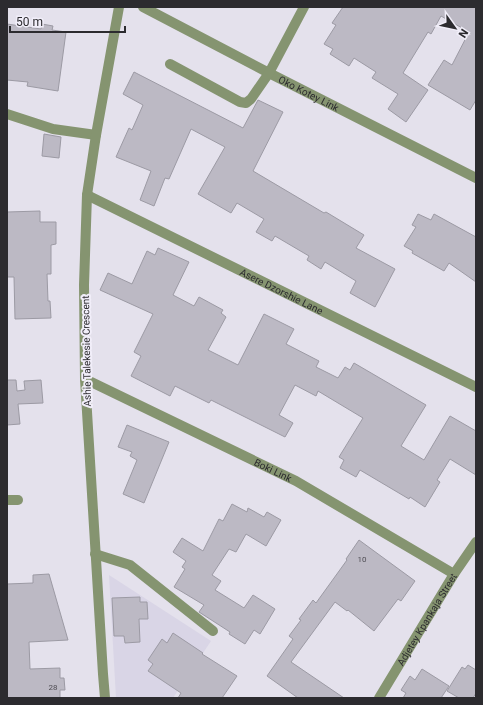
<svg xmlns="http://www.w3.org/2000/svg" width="483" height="705" font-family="Roboto,sans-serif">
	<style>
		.built { fill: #d9d5e6 }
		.building { fill: #bcb9c4; stroke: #9c9aa4 }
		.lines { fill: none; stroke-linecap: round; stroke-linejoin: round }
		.minor { stroke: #859470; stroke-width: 10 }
		.labels { text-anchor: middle; stroke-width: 4; stroke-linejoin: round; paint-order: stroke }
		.number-label { font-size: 8px; fill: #504e54 }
		.street-label { font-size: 10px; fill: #2c2b2f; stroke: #f1eef9 }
	</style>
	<rect width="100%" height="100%" fill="#e4e1ec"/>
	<path class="built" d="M109,575L211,641L173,698H116Z"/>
	<path class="building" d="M343,7H476V100L470,110L428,85L444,60L452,65L469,32L441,16L431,34L428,32L403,73L428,90L406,122L388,109L398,94L372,78L376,72L354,58L349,66L330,54L333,49L324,44L336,25L332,23Z
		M7,24L41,29L42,24L53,26L52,30L66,32L58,91L27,86L28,82L7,80Z
		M134,72L243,128L258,100L283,112L253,171L324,213L326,212L364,235L356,248L395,269L375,307L350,293L356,281L325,262L321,269L307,260L309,256L275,236L272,241L256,232L264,219L237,203L231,213L198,194L225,147L191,129L169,179L165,178L154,206L140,200L151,171L116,157L129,128L132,130L143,105L123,94Z
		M44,134L61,137L59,158L42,156Z
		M40,211V222H56V244L51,245V274H47L48,301H50L51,318L15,319L14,277H7V212Z
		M418,214L431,220L434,214L476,237V282L449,263L444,271L412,253L413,251L404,246L416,227L412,225Z
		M158,248L189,262L173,295L194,306L199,297L223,310L221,313L226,317L208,350L238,365L264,314L294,329L286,344L319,361L316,367L338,378L345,367L350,370L354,363L426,405L401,446L424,460L450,416L476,431V475L450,459L437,480L440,482L425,507L410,497L409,499L360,470L356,477L340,468L344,460L339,457L363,418L318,391L316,396L295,385L279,415L293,423L285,437L211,400L209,403L175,386L170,396L131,376L141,356L134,352L153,314L100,290L108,273L132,284L147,251L155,255Z
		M7,380H16L17,391L25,390L24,381L41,380L43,403L18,404L20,424L7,425Z
		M127,425L169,442L144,503L123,494L137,460L130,456L132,452L118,447Z
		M232,504L247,512L248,508L264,517L267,512L281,520L266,546L246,534L236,552L229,549L212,575L221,581L215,590L244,608L253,595L275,609L260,634L254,630L245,644L229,634L230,632L199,612L204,605L174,587L185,569L182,567L186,561L173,552L182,538L203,551L219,519L223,521Z
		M359,540L415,581L401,601L398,599L374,631L348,610L347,611L335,602L291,662L344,698H298L267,676L293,639L289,636L301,620L299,619L313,600L316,603L347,560L346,559Z
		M49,574L68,640L29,642L30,669L60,668V678H64L65,690H60V698H7V584L33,583V575Z
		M140,597V602H147L148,619H139L140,642L125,643L124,636H114L112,598Z
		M173,633L203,653L202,654L237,676L222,698H178L181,693L148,671L153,664L148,660L162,639L167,643Z
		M468,665L476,670V693L473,698H459L447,691L462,667L465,669Z
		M422,669L449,686L441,698H403L406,693L401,690L410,676L415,680Z"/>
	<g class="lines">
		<g class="minor">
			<path id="s1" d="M143,7L269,73L476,178"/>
			<path d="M170,64L240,102L246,103L251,99L269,73L304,7"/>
			<path d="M7,114L53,129L96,135"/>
			<path id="s2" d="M87,195L476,387"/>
			<path id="s3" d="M85,379L296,481L454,574"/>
			<path d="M7,500H18"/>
			<path d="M95,554L130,565L213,631"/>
			<path d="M105,698L103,674L85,379L84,285L87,195L96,135L119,7"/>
			<path id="s4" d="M379,698L454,574L476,542"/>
		</g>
	</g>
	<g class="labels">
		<g class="number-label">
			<text x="362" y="562">10</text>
			<text x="53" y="690">28</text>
		</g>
		<g class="street-label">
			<text dy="4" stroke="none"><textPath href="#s1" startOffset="187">Oko Kotey Link</textPath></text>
			<text dy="4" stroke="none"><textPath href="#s2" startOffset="217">Asere Dzorshie Lane</textPath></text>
			<text transform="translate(86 351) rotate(-91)" y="4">Ashie Talekesie Crescent</text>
			<text dy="4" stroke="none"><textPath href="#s3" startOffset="209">Boki Link</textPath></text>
			<text dy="4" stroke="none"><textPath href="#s4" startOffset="92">Adjetey Kpankaja Street</textPath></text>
		</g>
	</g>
	<rect width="483" height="705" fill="none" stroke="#2c2b2f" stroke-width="16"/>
	<g transform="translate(455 28) rotate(123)" stroke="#f1eef9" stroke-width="3" paint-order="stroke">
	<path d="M0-3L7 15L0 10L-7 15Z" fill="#2c2b2f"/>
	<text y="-6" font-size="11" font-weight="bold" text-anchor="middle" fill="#2c2b2f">N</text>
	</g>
	<path d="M10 26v6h115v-6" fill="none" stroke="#2c2b2f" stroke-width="2"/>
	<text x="16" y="26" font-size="12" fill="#2c2b2f" stroke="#f1eef9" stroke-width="3" paint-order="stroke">50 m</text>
</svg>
